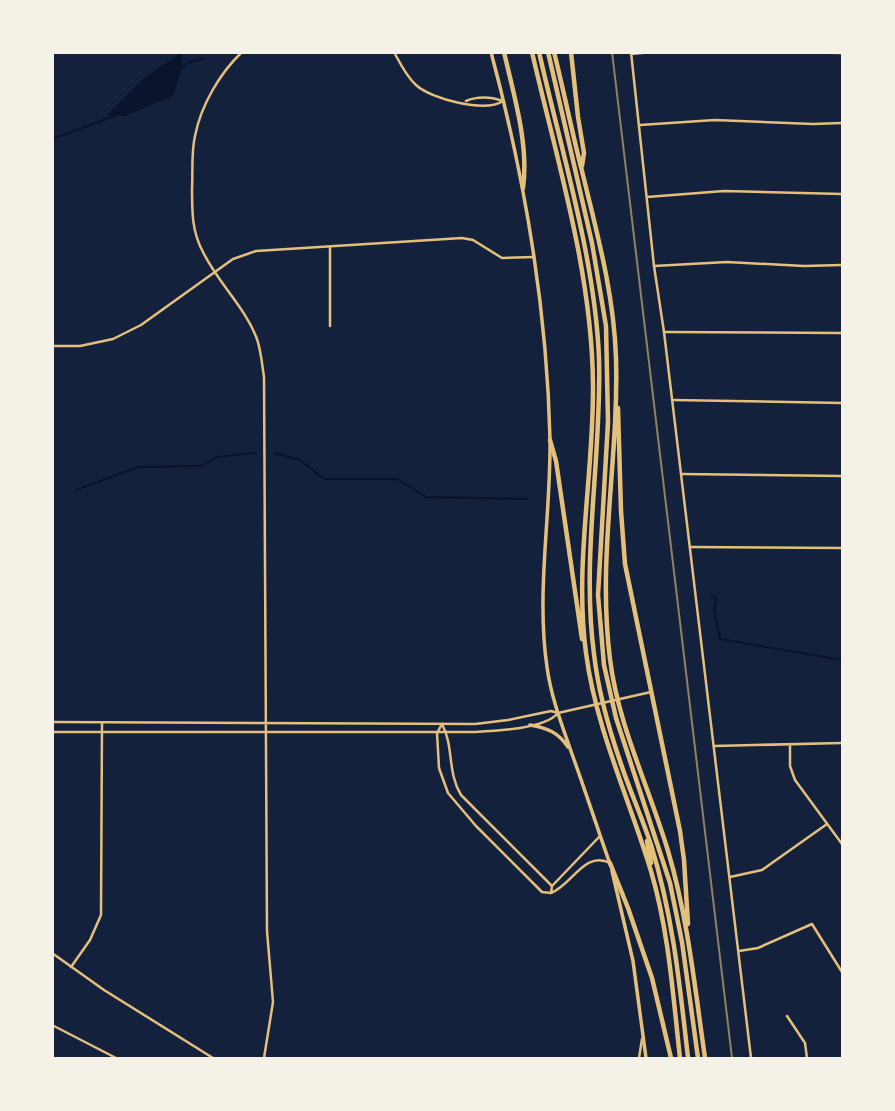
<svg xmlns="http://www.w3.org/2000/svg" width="895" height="1111" font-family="Mulish,sans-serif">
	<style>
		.water { fill: #0b132b }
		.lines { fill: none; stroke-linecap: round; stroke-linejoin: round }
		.stream { stroke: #0b132b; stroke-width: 2 }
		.minor { stroke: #e5c07b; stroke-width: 2.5 }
		.tertiary { stroke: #e5c07b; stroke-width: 2.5 }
		.secondary { stroke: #e5c07b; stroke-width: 3.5 }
		.motorway { stroke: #e5c07b; stroke-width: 4.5 }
		.rail { stroke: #918062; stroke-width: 2 }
	</style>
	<rect width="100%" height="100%" fill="#14213d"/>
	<path class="water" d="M181,53L183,65L173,96L125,116L107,115L144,78Z"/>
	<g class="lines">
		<path class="stream" d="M181,69L189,62L204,59
			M52,139L117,115
			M275,453L300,460L324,479H397L426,497L527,499
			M76,490L138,467L201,466L217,457L256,453
			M711,595L716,598L714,610L720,639L842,660"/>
		<path class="minor" d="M394,52C400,63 406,76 416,85C431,99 485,113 503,101
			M782,52L842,53
			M631,54L652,52
			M466,101C478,96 491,97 503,101
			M640,125L715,120L813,124L842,123
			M647,197L724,191L842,194
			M330,248V326
			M654,266L727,262L804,266L842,265
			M664,332L842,333
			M672,400L842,403
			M681,474L842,476
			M690,547L842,548
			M442,724L437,733L439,768L448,793L476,826L542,892L551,893
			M442,724C454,746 447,772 461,795L552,886
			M790,745V766L795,780L842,844
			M714,746L842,743
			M730,877L762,870L827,824
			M551,893L552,886L600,836
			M551,893C572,885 585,850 610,863
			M739,951L758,948L812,924L842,972
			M71,967L90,940L101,915L102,723
			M787,1016L805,1043L807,1058
			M52,1025L116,1058"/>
		<path class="tertiary" d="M242,52C220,73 201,105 195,136C191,153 193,172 192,189C192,212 192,232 203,252C218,283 245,307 257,339C261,351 262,364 264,377L267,931L273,1002L264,1058
			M631,52L654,266L664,332L751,1058
			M52,346H80L113,339L141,325L233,259L256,251L462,238L473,240L502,258L534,257
			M52,722L475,724L508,720L551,711L558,713L651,692
			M52,732H474C495,731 545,729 558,713
			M52,953L104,990L213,1058
			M639,1058L642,1039"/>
		<path class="secondary" d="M491,52C525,179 547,308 550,439C551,515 536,592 547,667C551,697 562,725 572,754C585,790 597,827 610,864
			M530,725C547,728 558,732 568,747
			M612,871L633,961L646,1058"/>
		<path class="motorway" d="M504,52C514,96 529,144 523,188
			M532,52C557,161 592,272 593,384C594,473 574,565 586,653C596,729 629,798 651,871C669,932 673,996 680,1058
			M539,52C561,150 595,258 599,358C602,456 581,556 594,654C598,690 608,726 620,761C629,789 642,817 651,845C673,915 680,987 688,1058
			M548,52L592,243L606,326L608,422L598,595L604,665L616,718L670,883L682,942L698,1058
			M554,52C564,92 572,132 582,171C597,233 614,294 616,358C619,458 597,558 610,659C618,725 649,787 668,851C688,918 695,989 705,1058
			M571,52L578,117L584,153L582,166
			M618,408L621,511L625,564L680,831L684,860L688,924
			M550,440L556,461L582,639
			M647,841L651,863
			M610,863L628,908L652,978L671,1058"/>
		<path class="rail" d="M612,52L732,1058"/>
	</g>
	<rect width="895" height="1111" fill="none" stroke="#f6f1e7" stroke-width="108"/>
</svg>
